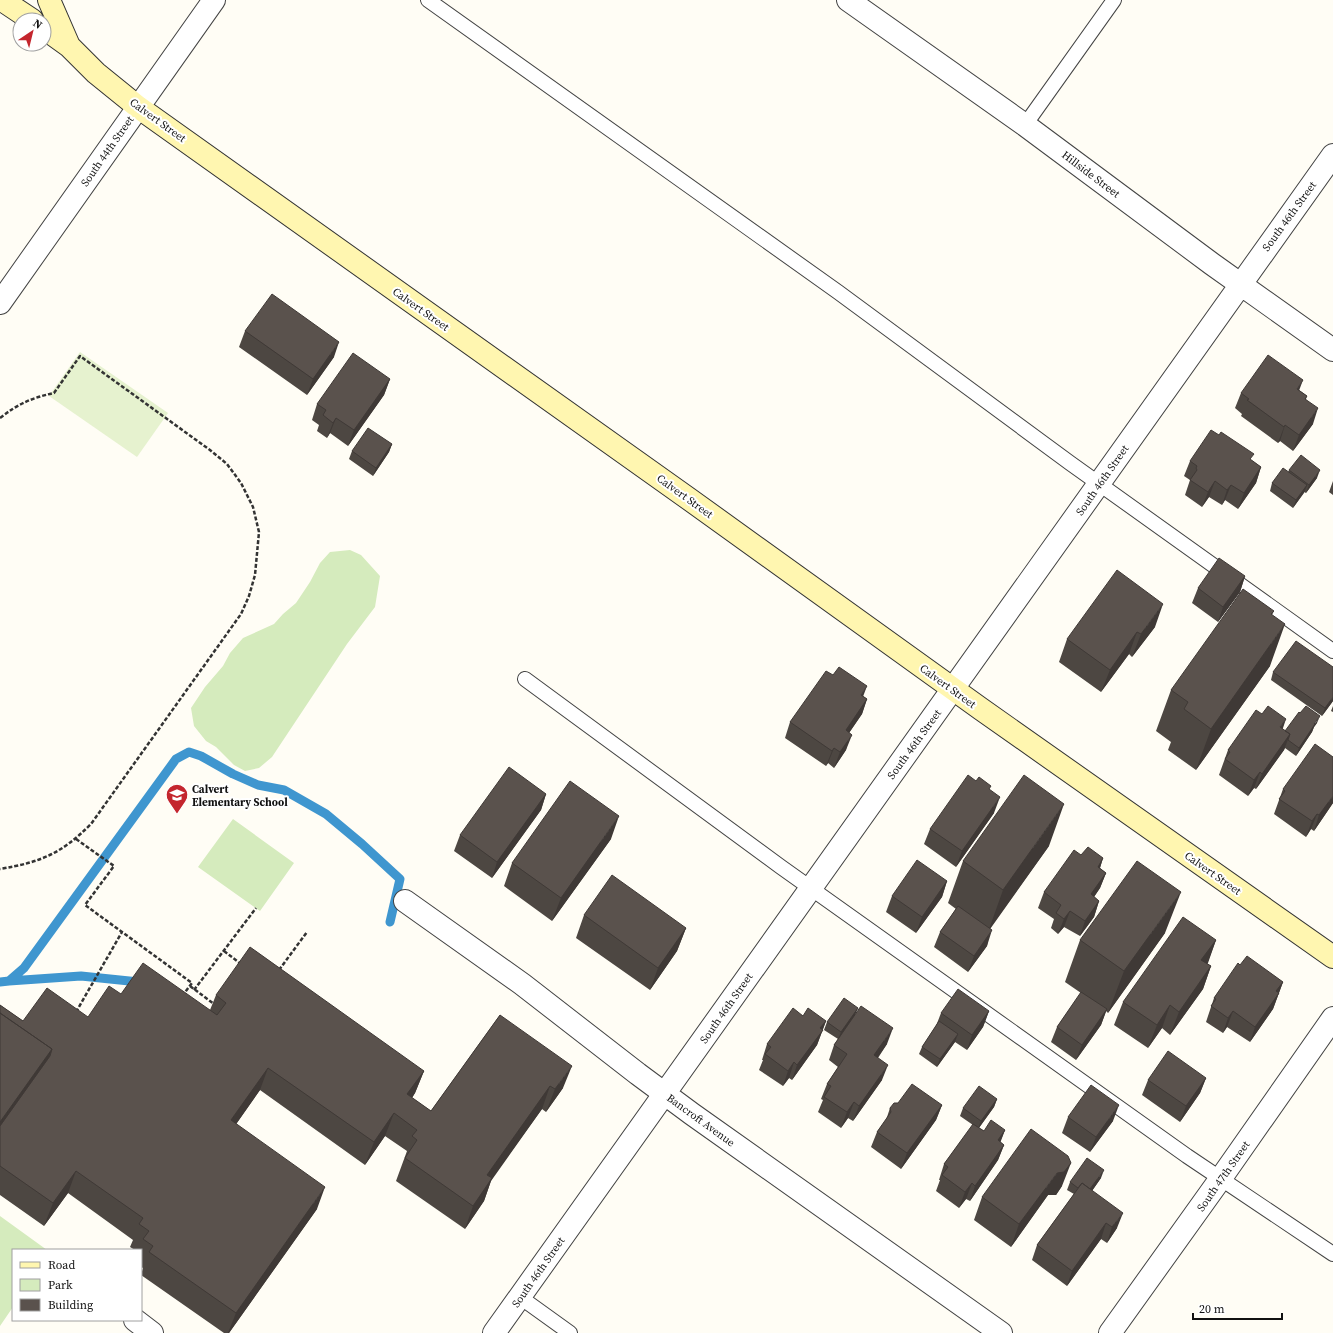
<svg xmlns="http://www.w3.org/2000/svg" width="1333" height="1333" font-family="'Source Serif 4',serif">
	<style>
		.green { fill: #d5ebbd }
		.pitch { fill: #e6f2cf }
		.lines { fill: none; stroke-linecap: round; stroke-linejoin: round }
		.stream { stroke: #3f96cf; stroke-width: 9 }
		.service-casing { stroke: #444; stroke-width: 16 }
		.minor-casing { stroke: #444; stroke-width: 24 }
		.secondary-casing { stroke: #333; stroke-width: 24 }
		.path { stroke: #333; stroke-width: 2.5; stroke-dasharray: 4 2; stroke-linecap: butt }
		.service { stroke: #fff; stroke-width: 14 }
		.minor { stroke: #fff; stroke-width: 22 }
		.secondary { stroke: #fff6b0; stroke-width: 22 }
		.wall { fill: #4d4742 }
		.shaded-wall { fill: #3f3936 }
		.building { fill: #5a524d; stroke: #3f3936 }
		.labels { text-anchor: middle; stroke-width: 4; stroke-linejoin: round; paint-order: stroke }
		.street-label { font-size: 11px; fill: #111; stroke: #fff }
		.poi-label { font-size: 11px; font-weight: bold; fill: #111; stroke: #fff; text-anchor: start }
	</style>
	<rect width="100%" height="100%" fill="#fffdf5"/>
	<path class="green" d="M350,550L361,555L380,576L375,607L347,644L272,757L259,768L245,771L234,765L216,747L206,741L194,726L191,708L205,687L223,666L230,653L243,638L274,624L283,614L296,603L310,582L320,563L330,552Z
		M233,819L294,863L260,911L198,867Z
		M0,1216L47,1250H13V1307L0,1326Z"/>
	<path class="pitch" d="M80,352L168,413L137,457L49,396Z"/>
	<g class="lines">
		<path class="stream" d="M9,981L81,976L139,982L142,984
			M0,982L9,981L24,968L176,759L189,752L201,756L233,774L258,785L284,790L326,814L362,844L400,879L390,922"/>
		<g class="service-casing">
			<path id="service" d="M428,0L838,292L1070,463L1333,651
				M1025,125L1114,0
				M525,679L781,867L1187,1156L1333,1254
				M520,1297L570,1333"/>
		</g>
		<g class="minor-casing">
			<path id="minor" d="M848,0L1025,125L1212,264L1333,350
				M0,303L214,0
				M405,901L522,984L638,1074L692,1114L1001,1333
				M135,1320L152,1333
				M494,1333L1333,155
				M1110,1333L1221,1178L1333,1018"/>
		</g>
		<g class="secondary-casing">
			<path id="secondary" d="M2,0L32,20
				M49,0L69,46
				M44,28L69,46L96,73L138,107L689,499L981,709L1333,957"/>
		</g>
		<path class="path" d="M0,418C18,404 31,398 54,393L80,356L210,450L227,464L241,483L253,507L259,532L255,575L249,596L241,614L91,824C61,854 41,862 0,869
			M76,839L114,866L85,905L192,983L183,995
			M224,951L241,964
			M279,970L307,932
			M190,986L214,1004
			M194,990L256,908
			M76,1012L122,932"/>
		<use href="#service" class="service"/>
		<use href="#minor" class="minor"/>
		<use href="#secondary" class="secondary"/>
	</g>
	<path class="wall" d="M245,331L334,357L307,395L239,347Z
		M390,379L384,395L348,446L330,433L327,438L317,431L319,425L312,420L317,404Z
		M1299,390L1307,396L1306,399L1313,424L1293,451L1280,441L1278,443L1241,416L1242,414L1235,408L1241,393Z
		M392,444L389,452L373,476L349,459L352,451Z
		M1251,460L1261,467L1256,483L1238,509L1225,500L1222,505L1209,497L1202,507L1185,495L1190,480L1184,476L1190,461Z
		M1289,470L1317,478L1306,493L1304,492L1293,508L1270,491L1272,483L1288,472Z
		M1333,481V495L1329,492Z
		M1245,576L1240,592L1218,622L1192,603L1198,588Z
		M1274,611L1272,615L1270,666L1196,770L1168,750L1171,742L1156,731L1171,690Z
		M1155,627L1132,657L1129,654L1101,692L1059,662L1067,639Z
		M1273,672L1333,701L1322,716L1271,680Z
		M863,696L867,699L862,714L849,733L846,750L834,768L828,763L826,766L785,738L790,722Z
		M1333,706V712L1331,711Z
		M1262,714L1285,731L1317,723L1314,727L1312,732L1296,756L1285,748L1284,750L1256,789L1254,788L1248,796L1219,775L1228,750Z
		M1283,789L1333,803L1314,831L1311,829L1306,837L1274,814Z
		M990,790L994,813L956,867L924,844L930,829Z
		M546,794L541,810L492,878L454,851L460,835Z
		M611,839L552,921L504,886L512,863Z
		M1049,846L990,928L987,946L968,972L934,947L940,932L956,909L948,903L963,861Z
		M1081,855L1103,858L1100,868L1106,873L1100,888L1094,897L1099,901L1094,917L1080,936L1064,927L1058,934L1051,928L1054,919L1038,908L1044,892Z
		M947,881L942,897L916,933L886,912L892,896Z
		M584,915L686,928L677,951L650,990L576,938Z
		M1165,933L1108,1013L1106,1011L1101,1025L1076,1060L1051,1042L1057,1027L1081,993L1065,982L1080,940Z
		M1216,940L1207,964L1211,966L1203,989L1170,1035L1162,1028L1148,1048L1114,1025L1123,1002Z
		M1240,965L1283,982L1273,1009L1250,1042L1227,1027L1223,1033L1206,1022L1214,998Z
		M121,994L210,1010L216,995L424,1071L415,1093L412,1098L431,1111L500,1015L563,1088L546,1112L542,1109L492,1178L484,1201L465,1229L396,1181L407,1151L385,1136L365,1165L260,1090L236,1124L317,1209L229,1333H224L141,1275L143,1268L141,1267V1250H135L130,1247L133,1240L68,1193L44,1226L0,1195V1005L23,1021L88,1017Z
		M858,1008L855,1014L887,1044L878,1058L882,1080L853,1121L848,1118L841,1128L818,1112L823,1100L821,1099L827,1084L838,1067L829,1060L834,1045L838,1039L824,1030L827,1022Z
		M989,1011L983,1027L967,1050L955,1042L937,1067L919,1054L922,1047L936,1026L941,1013Z
		M803,1016L826,1021L817,1045L792,1080L789,1078L783,1086L759,1070L763,1060H762L767,1044Z
		M1206,1078L1200,1093L1180,1122L1142,1095L1148,1080Z
		M997,1099L994,1107L979,1128L984,1131L1005,1130L1000,1142L1004,1145L998,1160L970,1201L966,1199L959,1208L936,1191L940,1180H939L944,1164L973,1125L960,1116L963,1108Z
		M942,1105L936,1120L901,1169L871,1147L877,1132L886,1120L890,1108Z
		M1068,1117L1113,1121L1090,1152L1062,1133Z
		M1101,1178L1092,1191L1117,1228L1107,1243L1101,1239L1067,1286L1032,1260L1037,1245L1074,1194L1067,1190L1070,1182Z
		M1062,1186L1056,1195H1048L1011,1247L974,1220L982,1197Z"/>
	<path class="shaded-wall" d="M339,342L334,357L307,395L313,379Z
		M390,379L384,395L348,446L354,430Z
		M1303,380L1297,396V389Z
		M1318,408L1313,424L1293,451L1299,435Z
		M336,418L330,433L327,438L333,423Z
		M1285,425L1280,441L1278,443L1284,427Z
		M392,444L389,452L373,476L376,468Z
		M1261,467L1256,483L1238,509L1244,493Z
		M1320,470L1317,478L1306,493L1309,485Z
		M1215,481L1209,497L1202,507L1208,492Z
		M1231,485L1225,500L1222,505L1227,490Z
		M1307,485L1304,493L1293,508L1296,500Z
		M1245,576L1240,592L1218,622L1223,607Z
		M1163,604L1155,627L1132,657L1141,634Z
		M1285,624L1270,666L1196,770L1211,729Z
		M1137,632L1129,654L1101,692L1110,670Z
		M867,686L861,702V695Z
		M1333,697V701L1322,716L1325,708Z
		M867,699L862,714L840,746L846,730Z
		M1320,716L1317,723L1314,727L1312,732L1296,756L1299,748Z
		M1286,719L1281,734L1280,727Z
		M1290,734L1284,750L1256,789L1262,774Z
		M852,735L846,750L834,768L840,752Z
		M834,748L828,763L826,766L832,751Z
		M1260,772L1254,788L1248,796L1254,780Z
		M546,794L541,810L492,878L497,862Z
		M1333,796V803L1314,831L1319,815Z
		M1000,797L994,813L956,867L962,851Z
		M1064,804L1049,846L988,932L1003,890Z
		M1317,814L1311,829L1306,837L1312,821Z
		M619,816L611,839L552,921L561,898Z
		M1103,858L1098,874V867Z
		M1106,873L1100,888L1085,910L1091,894Z
		M947,881L942,897L916,933L922,917Z
		M1181,892L1165,933L1108,1013L1124,971Z
		M1099,901L1094,917L1080,936L1085,921Z
		M1070,911L1064,927L1058,934L1064,919Z
		M686,928L677,951L650,990L658,968Z
		M992,930L987,946L968,972L974,956Z
		M1216,940L1208,963L1193,983L1201,960Z
		M1211,966L1203,989L1170,1035L1179,1012Z
		M1283,982L1273,1009L1250,1042L1255,1027L1276,991Z
		M1170,1005L1162,1028L1148,1048L1157,1025Z
		M858,1008L855,1015L838,1040L841,1032Z
		M1107,1009L1101,1025L1076,1060L1082,1045Z
		M989,1011L983,1027L967,1050L972,1035Z
		M1233,1011L1227,1027L1223,1033L1228,1018Z
		M826,1021L817,1045L792,1080L797,1065L820,1028Z
		M893,1028L887,1044L868,1071L874,1055Z
		M958,1034L955,1042L937,1067L940,1059Z
		M52,1049L41,1079L0,1137V1122Z
		M794,1062L789,1078L783,1086L788,1071Z
		M888,1065L882,1080L853,1121L859,1106Z
		M572,1066L563,1088L546,1112L555,1089Z
		M268,1068L260,1090L223,1143L231,1120Z
		M424,1071L415,1093L399,1117L407,1094Z
		M1206,1078L1200,1093L1180,1122L1186,1106Z
		M550,1086L542,1109L479,1198L487,1175Z
		M997,1099L994,1107L978,1129L981,1121Z
		M854,1102L848,1118L841,1128L847,1112Z
		M942,1105L936,1120L901,1169L907,1153Z
		M1119,1105L1113,1121L1090,1152L1096,1137Z
		M394,1113L385,1136L365,1165L374,1142Z
		M1005,1130L999,1146L998,1140Z
		M1004,1145L998,1160L970,1201L975,1186Z
		M1071,1163L1062,1186L1056,1195H1048L1011,1247L1019,1224L1057,1173Z
		M1104,1170L1101,1178L1084,1202L1087,1194Z
		M76,1171L68,1193L44,1226L53,1203Z
		M492,1178L484,1201L465,1229L473,1206Z
		M972,1183L966,1199L959,1208L965,1192Z
		M325,1187L317,1209L229,1333H228L236,1313Z
		M1123,1213L1117,1228L1107,1243L1112,1227Z
		M1106,1223L1101,1239L1067,1286L1072,1271Z"/>
	<path class="building" d="M272,294L339,342L313,379L245,331Z
		M353,353L390,379L354,430L336,418L333,423L323,415L326,410L317,404Z
		M1268,355L1303,380L1297,389L1307,396L1305,399L1318,408L1299,435L1285,425L1284,427L1247,400L1249,399L1241,393Z
		M368,428L392,444L376,468L352,451Z
		M1211,430L1219,435L1221,432L1254,454L1250,459L1261,467L1244,493L1231,485L1227,490L1215,481L1208,492L1190,480L1197,470L1196,468L1197,466L1190,461Z
		M1301,455L1320,470L1309,485L1289,470Z
		M1283,468L1307,485L1296,500L1272,483Z
		M1219,558L1245,576L1223,607L1198,588Z
		M1117,570L1163,604L1141,634L1137,632L1110,670L1067,639Z
		M1243,589L1274,611L1271,614L1285,624L1211,729L1184,709L1188,702L1171,690Z
		M1296,641L1333,667V697L1325,708L1273,672Z
		M839,667L867,686L861,695L867,699L846,730L852,735L840,752L834,748L832,751L790,722L826,671L833,675Z
		M1268,706L1286,719L1280,727L1290,734L1262,774L1260,772L1254,780L1225,759L1230,752L1228,750L1256,710L1262,714Z
		M1306,706L1320,716L1314,724H1315L1299,748L1288,740L1290,734L1285,731L1299,712L1300,713Z
		M1315,744L1333,757V796L1319,815L1317,814L1312,821L1279,799L1285,791L1283,789Z
		M509,767L546,794L497,862L460,835Z
		M968,775L976,781L979,777L991,786L989,789L1000,797L962,851L930,829Z
		M1024,775L1064,804L1003,890L963,861Z
		M570,781L619,816L561,898L512,863Z
		M1088,847L1103,858L1098,867L1106,873L1091,894L1099,901L1085,921L1070,911L1064,919L1056,913L1061,905L1044,892L1074,850L1081,855Z
		M917,860L947,881L922,917L892,896Z
		M1137,861L1181,892L1124,971L1080,940Z
		M612,875L686,928L658,968L584,915Z
		M958,906L992,930L974,956L940,932Z
		M1183,917L1216,940L1201,960L1211,966L1179,1012L1170,1005L1157,1025L1123,1002Z
		M250,947L424,1071L407,1094L431,1111L500,1015L572,1066L555,1089L550,1086L487,1175L492,1178L473,1206L405,1158L417,1140L412,1136L417,1130L394,1113L374,1142L268,1068L231,1120L325,1187L236,1313L149,1252L153,1246L143,1239L149,1231L139,1224L143,1218L76,1171L53,1203L0,1166V1126L50,1056L52,1049L0,1013V1005L23,1021L47,988L88,1017L109,986L121,994L143,963L217,1015L226,1003L216,995Z
		M1247,956L1283,982L1276,991L1279,993L1255,1027L1233,1011L1228,1018L1211,1006L1216,999L1214,998L1238,963L1240,965Z
		M958,989L989,1011L972,1035L941,1013Z
		M1081,992L1107,1009L1082,1045L1057,1027Z
		M844,998L858,1008L841,1032L827,1022Z
		M861,1006L893,1028L874,1055L888,1065L859,1106L854,1102L847,1112L824,1097L831,1086L827,1084L847,1054L834,1045Z
		M793,1008L803,1016L808,1008L826,1021L820,1028L823,1030L797,1065L794,1062L788,1071L765,1054L771,1047L767,1044Z
		M0,1013L52,1049L0,1122Z
		M939,1021L958,1034L940,1059L922,1047Z
		M1168,1051L1206,1078L1186,1106L1148,1080Z
		M912,1084L942,1105L907,1153L877,1132L891,1112L890,1108L894,1103H898Z
		M1091,1085L1119,1105L1096,1137L1068,1117Z
		M979,1086L997,1099L981,1121L963,1108Z
		M991,1120L1005,1130L998,1140L1004,1145L975,1186L972,1183L965,1192L942,1175L948,1167L944,1164L973,1124L984,1131Z
		M1031,1129L1068,1156L1071,1163L1064,1172L1057,1173L1019,1224L982,1197Z
		M1087,1158L1104,1170L1090,1189L1082,1183L1078,1188L1070,1182Z
		M1082,1183L1123,1213L1112,1227L1106,1223L1072,1271L1037,1245Z"/>
	<defs>
		<g id="school-pin" transform="scale(1.15)"><path d="M0 17L-7.5 6A9.5 9.5 0 1 1 7.5 6Z" fill="#c4262e" stroke="#fff"/><path d="M0-5L7-2L0 1L-7-2ZM-4 1L0 2.5L4 1V4Q0 6-4 4Z" fill="#fff"/></g>
	</defs>
	<g fill-rule="evenodd">
		<use href="#school-pin" x="177" y="795"/>
	</g>
	<g class="labels">
		<g class="street-label">
			<text transform="translate(158 120) rotate(36)" y="4">Calvert Street</text>
			<text transform="translate(107 151) rotate(-55)" y="4">South 44th Street</text>
			<text transform="translate(1091 174) rotate(37)" y="4">Hillside Street</text>
			<text transform="translate(1289 216) rotate(-54)" y="4">South 46th Street</text>
			<text transform="translate(421 309) rotate(35)" y="4">Calvert Street</text>
			<text transform="translate(1102 480) rotate(-55)" y="4">South 46th Street</text>
			<text transform="translate(685 496) rotate(36)" y="4">Calvert Street</text>
			<text transform="translate(948 686) rotate(36)" y="4">Calvert Street</text>
			<text transform="translate(914 744) rotate(-54)" y="4">South 46th Street</text>
			<text transform="translate(1213 873) rotate(35)" y="4">Calvert Street</text>
			<text transform="translate(726 1008) rotate(-55)" y="4">South 46th Street</text>
			<text transform="translate(701 1120) rotate(36)" y="4">Bancroft Avenue</text>
			<text transform="translate(1223 1176) rotate(-55)" y="4">South 47th Street</text>
			<text transform="translate(538 1272) rotate(-55)" y="4">South 46th Street</text>
		</g>
		<g class="poi-label">
			<text x="192" y="793">Calvert<tspan x="192" dy="13">Elementary School</tspan></text>
		</g>
	</g>
	<rect x="12" y="1249" width="130" height="72" fill="#ffffff" stroke="#a0a0a0"/>
	<rect x="20" y="1262" width="20" height="6" fill="#fff6b0" stroke="#a0a0a0"/>
	<text x="48" y="1269" font-size="12" fill="#111111">Road</text>
	<rect x="20" y="1279" width="20" height="12" fill="#d5ebbd" stroke="#a0a0a0"/>
	<text x="48" y="1289" font-size="12" fill="#111111">Park</text>
	<rect x="20" y="1299" width="20" height="12" fill="#5a524d" stroke="#a0a0a0"/>
	<text x="48" y="1309" font-size="12" fill="#111111">Building</text>
	<g transform="translate(32 32) rotate(35)"><circle r="19" fill="#ffffff" stroke="#a0a0a0"/>
	<path d="M0-3L7 15L0 10L-7 15Z" fill="#c4262e"/>
	<text y="-6" font-size="11" font-weight="bold" text-anchor="middle" fill="#111111">N</text>
	</g>
	<path d="M1193 1313v6h89v-6" fill="none" stroke="#111111" stroke-width="2"/>
	<text x="1199" y="1313" font-size="12" fill="#111111" stroke="#ffffff" stroke-width="3" paint-order="stroke">20 m</text>
</svg>
